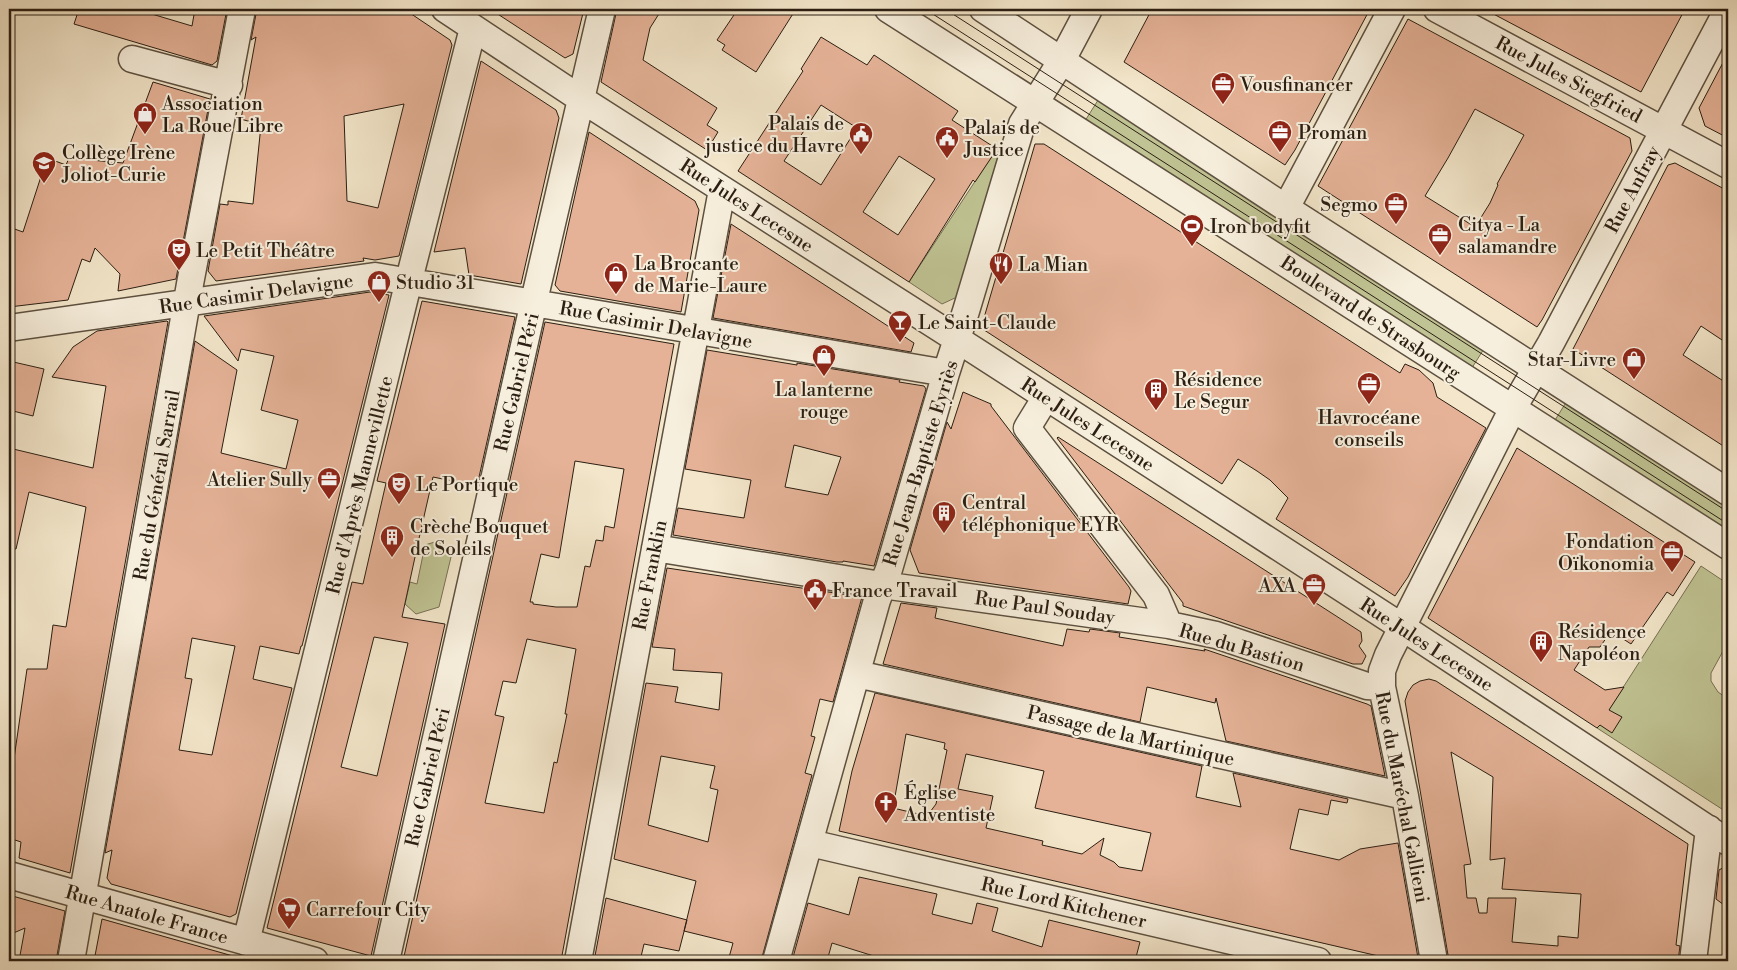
<svg xmlns="http://www.w3.org/2000/svg" width="1737" height="970" font-family="'Libre Bodoni',serif">
	<style>
		.green { fill: #c0c393; stroke: #767052 }
		.building { fill: #e5b297; stroke: #2b1e12; fill-rule: evenodd }
		.lines { fill: none; stroke-linecap: round; stroke-linejoin: round }
		.minor-casing { stroke: #5d5040; stroke-width: 29 }
		.minor { stroke: #f7efdd; stroke-width: 26 }
		.tram { stroke: #2b1e12; stroke-width: 1 }
		.labels { text-anchor: middle; stroke-width: 4; stroke-linejoin: round; paint-order: stroke }
		.street-label { font-size: 19px; fill: #2b1e12; stroke: #f7efdd }
		.poi-label { font-size: 19px; fill: #2b1e12; stroke: #f7efdd; text-anchor: start }
	</style>
	<rect width="100%" height="100%" fill="#f3e6ca"/>
	<filter id="stains"><feTurbulence type="fractalNoise" baseFrequency=".004" numOctaves="4"/><feColorMatrix values="0 0 0 0 .2 0 0 0 0 .09 0 0 0 0 .02 0 0 0 .5 -.17"/></filter>
	<radialGradient id="worn" r=".72"><stop offset=".6" stop-color="#630" stop-opacity="0"/><stop offset="1" stop-color="#630" stop-opacity=".3"/></radialGradient>
	<path class="green" d="M1100,97L1487,344L1470,371L1083,124Z
		M995,151L999,153L957,297L942,304L909,282Z
		M1570,396L1728,499V537L1552,425Z
		M438,541L451,557L439,607L416,614L405,604L410,582L417,584L425,545Z
		M1701,566L1728,584V642L1711,673V681L1718,692L1728,699V813L1597,728Z"/>
	<path class="building" d="M79,9H135L192,26L195,9H227L217,61L212,65L74,24Z
		M257,9H404L450,40L452,45L399,256L375,260L363,258L364,261L216,281L208,271L220,204L228,205V201L253,204L261,125L241,119L256,37L251,40ZM404,104L378,208L347,201L344,116Z
		M490,9H584L573,54L565,58Z
		M617,9H662L650,28L643,60L717,108L707,125L718,132L707,150L601,82Z
		M738,9H796L756,72L722,50L725,45L717,40Z
		M1152,9H1370L1295,150L1285,165L1124,62Z
		M1484,9H1685L1641,92Z
		M1408,19L1630,138L1632,151L1542,320L1537,327L1318,186ZM1475,109L1524,135L1497,184L1498,185L1490,203L1475,227L1425,196L1448,158Z
		M821,37L867,65L874,55L958,111L952,120L997,149L975,182L973,180L909,282L738,171L803,71L801,69ZM821,105L857,128L821,185L784,161ZM899,156L935,179L898,235L863,212Z
		M1728,53V138L1705,126L1699,108Z
		M481,61L556,110L559,118L521,284L469,275L465,248L434,252Z
		M153,82L210,99L176,279L118,291L120,274L95,248L90,262L82,259L68,300L9,307V227L23,232L47,158L66,165L69,158L123,163Z
		M589,132L695,201L699,210L681,312L560,291L555,285Z
		M1035,144H1044L1400,373L1405,364L1419,370L1433,383L1437,397L1486,428L1408,577L1395,596L1276,519L1288,498L1270,480L1257,471L1238,459L1222,484L981,328Z
		M1675,163L1728,191V344L1701,326L1683,355L1728,384V449L1573,349L1668,165Z
		M731,224L914,343L911,352L713,318Z
		M370,292L389,295L302,646H301L299,654L260,646L253,679L292,688L236,914L230,917L111,884L107,878L112,850L105,853L195,341L237,370L221,453L286,469L298,420L261,410L274,356L241,349L238,361L204,316ZM192,638L235,646L212,755L179,750L192,679L185,678Z
		M422,301L515,317L477,486L433,477L420,534L402,617L445,624L371,956L267,928L352,582L363,584L386,483L377,481ZM374,637L408,643L377,776L341,767Z
		M167,321L168,322L70,873L19,858L21,842L9,838V793L27,669H47L53,625L66,627L86,507L29,492L16,549L9,548V448L93,468L106,386L52,377L73,347L97,331Z
		M545,322L674,344L561,961H403ZM575,461L624,469L614,528L605,526L603,541L596,540L590,567L585,566L577,607H556L533,604V602H530L541,554L559,558ZM527,639L576,649L565,714H567L557,763L554,762L544,813L485,803L504,717L495,715L503,681L516,683Z
		M707,350L797,365V363L900,380L899,382L924,386L926,389L874,566L843,561V562H837L673,535L678,508L744,518L751,480L685,469ZM794,445L841,457L828,495L785,487Z
		M9,361L44,369L33,416L9,410Z
		M963,392L991,404V406L1129,587L1131,591L1128,604L919,573L910,550L947,422L951,429Z
		M1058,437L1361,632L1362,641L1359,646L1366,656L1362,664H1353L1183,606V603L1057,438Z
		M1517,448L1695,562L1673,596L1667,592L1631,644L1611,631L1600,647H1589L1574,670L1605,690L1624,687L1609,710L1622,717L1612,733L1600,725L1597,728L1428,618Z
		M667,568L862,597L833,702L820,699L811,736L815,737L805,773L812,775L761,961H728L733,943L684,931L696,881L614,859L646,683L678,687L675,702L719,710L722,673L673,670L675,649L652,647ZM661,756L715,766L710,788L718,790L708,842L648,825Z
		M901,603L937,608L935,618L1063,646L1067,629L1089,632L1090,629L1120,633L1119,637L1205,651L1204,649L1367,704L1371,706L1385,776L1226,741L1216,698L1215,703L1147,687L1140,722L883,664Z
		M1429,679L1436,681L1688,844L1676,945L1680,946L1678,961H1449L1405,701L1408,692L1413,685L1420,681ZM1451,752L1493,777L1490,860L1505,858L1502,889L1581,894L1578,938L1558,936V946L1512,942L1516,898H1488L1487,913H1479L1476,898H1467L1464,865L1471,864Z
		M875,693L1202,766L1196,797L1241,807L1233,773L1348,799L1347,803L1331,800L1328,815L1299,809L1290,849L1339,860L1360,849L1398,843L1418,958L1414,961H1400L839,831L852,771ZM906,734L945,743L944,749L947,750L936,804L927,816L893,808ZM966,754L1044,771L1035,808L1151,833L1142,871L1119,867L1114,862L1100,855L1104,838L1082,854L1042,845L1043,841L986,828L993,796L958,789Z
		M1728,865V908L1716,899L1719,870Z
		M859,877L937,894L932,914L972,924L977,903L998,908L992,931L1042,947L1049,920L1140,942L1135,961H876L877,957L832,943L827,961H792L808,903L849,915Z
		M9,895L65,911L56,961H19L25,928L9,935Z
		M606,898L687,920L679,951L644,944L640,961H594Z
		M102,919L233,956L232,961H94Z"/>
	<g class="lines">
		<g class="minor-casing">
			<path id="minor" d="M445,9L581,99L977,352L1402,627L1728,842
				M888,9L1728,546
				M983,9L1286,208L1728,492
				M1437,9L1728,165
				M132,59L229,85
				M1286,208L1392,9
				M9,328L375,276L946,373
				M1046,397L1027,428L1156,595L1169,625
				M655,548L875,584L1169,625L1216,635L1367,686L1382,687
				M857,674L1405,796
				M810,843L1318,961
				M9,875L315,961
				M246,942L412,268L473,28
				M71,961L190,284L242,9
				M386,961L537,288L602,9
				M578,961L722,190
				M776,961L877,600L889,569L946,373L966,311L1022,124L1062,60L1089,9
				M1434,961L1405,796L1382,687V671L1388,655L1513,408L1551,343L1728,9
				M1693,961L1709,829"/>
		</g>
		<use href="#minor" class="minor"/>
		<path class="tram" d="M925,9L1728,524
			M945,9L1728,512"/>
	</g>
	<defs>
		<g id="office-pin" transform="scale(1.25)"><path d="M0 17L-7.5 6A9.5 9.5 0 1 1 7.5 6Z" fill="#8f2418" stroke="#f7efdd"/><path d="M-6-3h4V-5.5h4V-3h4V5H-6ZM-1-4.5V-3h2v-1.5ZM-6 0V1H6V0Z" fill="#fff"/></g>
		<g id="shop-pin" transform="scale(1.25)"><path d="M0 17L-7.5 6A9.5 9.5 0 1 1 7.5 6Z" fill="#8f2418" stroke="#f7efdd"/><path d="M-5-2.5h2.3a2.7 3.5 0 0 1 5.4 0H5L5.5 6h-11ZM-1.5-2.5h3a1.5 2.3 0 0 0-3 0Z" fill="#fff"/></g>
		<g id="civic-pin" transform="scale(1.25)"><path d="M0 17L-7.5 6A9.5 9.5 0 1 1 7.5 6Z" fill="#8f2418" stroke="#f7efdd"/><path d="M-.6-6.5H3V-4.5H.6V-3L4-1V1h2V6H-6V1h2V-1L-.6-3ZM-1.2 2.5V6h2.4V2.5Z" fill="#fff"/></g>
		<g id="school-pin" transform="scale(1.25)"><path d="M0 17L-7.5 6A9.5 9.5 0 1 1 7.5 6Z" fill="#8f2418" stroke="#f7efdd"/><path d="M0-5L7-2L0 1L-7-2ZM-4 1L0 2.5L4 1V4Q0 6-4 4Z" fill="#fff"/></g>
		<g id="stadium-pin" transform="scale(1.25)"><path d="M0 17L-7.5 6A9.5 9.5 0 1 1 7.5 6Z" fill="#8f2418" stroke="#f7efdd"/><path d="M0-5a6.5 5 0 1 0 0 10a6.5 5 0 1 0 0-10ZM-3.5-1.8h7v3.6h-7Z" fill="#fff"/></g>
		<g id="theatre-pin" transform="scale(1.25)"><path d="M0 17L-7.5 6A9.5 9.5 0 1 1 7.5 6Z" fill="#8f2418" stroke="#f7efdd"/><path d="M-5-5.5Q0-4 5-5.5V0Q5 5 0 6Q-5 5-5 0ZM-3.3-2.5H-1v1.5H-3.3ZM1-2.5H3.3v1.5H1ZM-2.8 1Q0 5.5 2.8 1Z" fill="#fff"/></g>
		<g id="restaurant-pin" transform="scale(1.25)"><path d="M0 17L-7.5 6A9.5 9.5 0 1 1 7.5 6Z" fill="#8f2418" stroke="#f7efdd"/><path d="M-5-6h1v4h1v-4h1v4h1v-4h1v5L-1.5 .5V6h-2V.5L-5-1ZM5-6V6H3V1.5H1.5Q1.5-4 5-6Z" fill="#fff"/></g>
		<g id="bar-pin" transform="scale(1.25)"><path d="M0 17L-7.5 6A9.5 9.5 0 1 1 7.5 6Z" fill="#8f2418" stroke="#f7efdd"/><path d="M-6-5H6L.8 .8V4.5H3.5V6h-7V4.5H-.8V.8Z" fill="#fff"/></g>
		<g id="building-pin" transform="scale(1.25)"><path d="M0 17L-7.5 6A9.5 9.5 0 1 1 7.5 6Z" fill="#8f2418" stroke="#f7efdd"/><path d="M-4-6H4V6H1V3H-1V6H-4ZM-2.5-4.3h1.7v1.8h-1.7ZM.8-4.3h1.7v1.8H.8ZM-2.5-1h1.7V.8h-1.7ZM.8-1h1.7V.8H.8Z" fill="#fff"/></g>
		<g id="church-pin" transform="scale(1.25)"><path d="M0 17L-7.5 6A9.5 9.5 0 1 1 7.5 6Z" fill="#8f2418" stroke="#f7efdd"/><path d="M-1.2-6h2.4v3.5h3.3v2.4h-3.3V6h-2.4V-.1h-3.3v-2.4h3.3Z" fill="#fff"/></g>
		<g id="supermarket-pin" transform="scale(1.25)"><path d="M0 17L-7.5 6A9.5 9.5 0 1 1 7.5 6Z" fill="#8f2418" stroke="#f7efdd"/><path d="M-6-5.5h2.5l.6 2H6L4.5 2H-2.5L-4.4-4H-6ZM-1.5 3.2a1.3 1.3 0 1 0 .1 0ZM3 3.2a1.3 1.3 0 1 0 .1 0Z" fill="#fff"/></g>
	</defs>
	<g fill-rule="evenodd">
		<use href="#office-pin" x="1223" y="84"/>
		<use href="#shop-pin" x="145" y="114"/>
		<use href="#office-pin" x="1280" y="132"/>
		<use href="#civic-pin" x="861" y="134"/>
		<use href="#civic-pin" x="947" y="138"/>
		<use href="#school-pin" x="44" y="163"/>
		<use href="#office-pin" x="1396" y="204"/>
		<use href="#stadium-pin" x="1192" y="226"/>
		<use href="#office-pin" x="1440" y="235"/>
		<use href="#theatre-pin" x="179" y="250"/>
		<use href="#restaurant-pin" x="1001" y="264"/>
		<use href="#shop-pin" x="616" y="274"/>
		<use href="#shop-pin" x="379" y="282"/>
		<use href="#bar-pin" x="900" y="322"/>
		<use href="#shop-pin" x="824" y="356"/>
		<use href="#shop-pin" x="1634" y="359"/>
		<use href="#office-pin" x="1369" y="384"/>
		<use href="#building-pin" x="1156" y="390"/>
		<use href="#office-pin" x="329" y="479"/>
		<use href="#theatre-pin" x="399" y="484"/>
		<use href="#building-pin" x="944" y="513"/>
		<use href="#building-pin" x="392" y="537"/>
		<use href="#office-pin" x="1672" y="552"/>
		<use href="#office-pin" x="1314" y="585"/>
		<use href="#civic-pin" x="815" y="590"/>
		<use href="#building-pin" x="1541" y="642"/>
		<use href="#church-pin" x="886" y="803"/>
		<use href="#supermarket-pin" x="289" y="909"/>
	</g>
	<g class="labels">
		<g class="street-label">
			<text transform="translate(1569 79) rotate(28)" y="7">Rue Jules Siegfried</text>
			<text transform="translate(1632 189) rotate(-62)" y="7">Rue Anfray</text>
			<text transform="translate(747 205) rotate(33)" y="7">Rue Jules Lecesne</text>
			<text transform="translate(256 293) rotate(-8)" y="7">Rue Casimir Delavigne</text>
			<text transform="translate(1371 317) rotate(33)" y="7">Boulevard de Strasbourg</text>
			<text transform="translate(656 324) rotate(10)" y="7">Rue Casimir Delavigne</text>
			<text transform="translate(516 382) rotate(-77)" y="7">Rue Gabriel Péri</text>
			<text transform="translate(1088 424) rotate(33)" y="7">Rue Jules Lecesne</text>
			<text transform="translate(920 463) rotate(-73)" y="7">Rue Jean-Baptiste Eyriès</text>
			<text transform="translate(156 485) rotate(-80)" y="7">Rue du Général Sarrail</text>
			<text transform="translate(359 485) rotate(-76)" y="7">Rue d'Après Mannevillette</text>
			<text transform="translate(649 575) rotate(-79)" y="7">Rue Franklin</text>
			<text transform="translate(1045 607) rotate(8)" y="7">Rue Paul Souday</text>
			<text transform="translate(1427 644) rotate(33)" y="7">Rue Jules Lecesne</text>
			<text transform="translate(1242 647) rotate(16)" y="7">Rue du Bastion</text>
			<text transform="translate(1131 735) rotate(13)" y="7">Passage de la Martinique</text>
			<text transform="translate(427 777) rotate(-77)" y="7">Rue Gabriel Péri</text>
			<text transform="translate(1403 797) rotate(79)" y="7">Rue du Maréchal Gallieni</text>
			<text transform="translate(1064 902) rotate(13)" y="7">Rue Lord Kitchener</text>
			<text transform="translate(147 914) rotate(16)" y="7">Rue Anatole France</text>
		</g>
		<g class="poi-label">
			<text x="1240" y="91">Vousfinancer</text>
			<text x="162" y="110">Association<tspan x="162" dy="22">La Roue Libre</tspan></text>
			<text x="844" y="130" text-anchor="end">Palais de<tspan x="844" dy="22">justice du Havre</tspan></text>
			<text x="964" y="134">Palais de<tspan x="964" dy="22">Justice</tspan></text>
			<text x="1298" y="139">Proman</text>
			<text x="62" y="159">Collège Irène<tspan x="62" dy="22">Joliot-Curie</tspan></text>
			<text x="1378" y="211" text-anchor="end">Segmo</text>
			<text x="1458" y="231">Citya - La<tspan x="1458" dy="22">salamandre</tspan></text>
			<text x="1210" y="233">Iron bodyfit</text>
			<text x="196" y="257">Le Petit Théâtre</text>
			<text x="634" y="270">La Brocante<tspan x="634" dy="22">de Marie-Laure</tspan></text>
			<text x="1018" y="271">La Mian</text>
			<text x="396" y="289">Studio 31</text>
			<text x="918" y="329">Le Saint-Claude</text>
			<text x="1616" y="366" text-anchor="end">Star-Livre</text>
			<text x="1174" y="386">Résidence<tspan x="1174" dy="22">Le Segur</tspan></text>
			<text x="824" y="396" text-anchor="middle">La lanterne<tspan x="824" dy="22">rouge</tspan></text>
			<text x="1369" y="424" text-anchor="middle">Havrocéane<tspan x="1369" dy="22">conseils</tspan></text>
			<text x="312" y="486" text-anchor="end">Atelier Sully</text>
			<text x="416" y="491">Le Portique</text>
			<text x="962" y="509">Central<tspan x="962" dy="22">téléphonique EYR</tspan></text>
			<text x="410" y="533">Crèche Bouquet<tspan x="410" dy="22">de Soleils</tspan></text>
			<text x="1654" y="548" text-anchor="end">Fondation<tspan x="1654" dy="22">Oïkonomia</tspan></text>
			<text x="1296" y="592" text-anchor="end">AXA</text>
			<text x="832" y="597">France Travail</text>
			<text x="1558" y="638">Résidence<tspan x="1558" dy="22">Napoléon</tspan></text>
			<text x="904" y="799">Église<tspan x="904" dy="22">Adventiste</tspan></text>
			<text x="306" y="916">Carrefour City</text>
		</g>
	</g>
	<rect width="1737" height="970" fill="none" stroke="#f3e6ca" stroke-width="30"/>
	<rect x="10" y="10" width="1717" height="950" fill="none" stroke="#2b1e12" stroke-width="2.5"/>
	<rect x="15" y="15" width="1707" height="940" fill="none" stroke="#2b1e12"/>
	<rect width="100%" height="100%" filter="url(#stains)"/>
	<rect width="100%" height="100%" fill="url(#worn)"/>
</svg>
